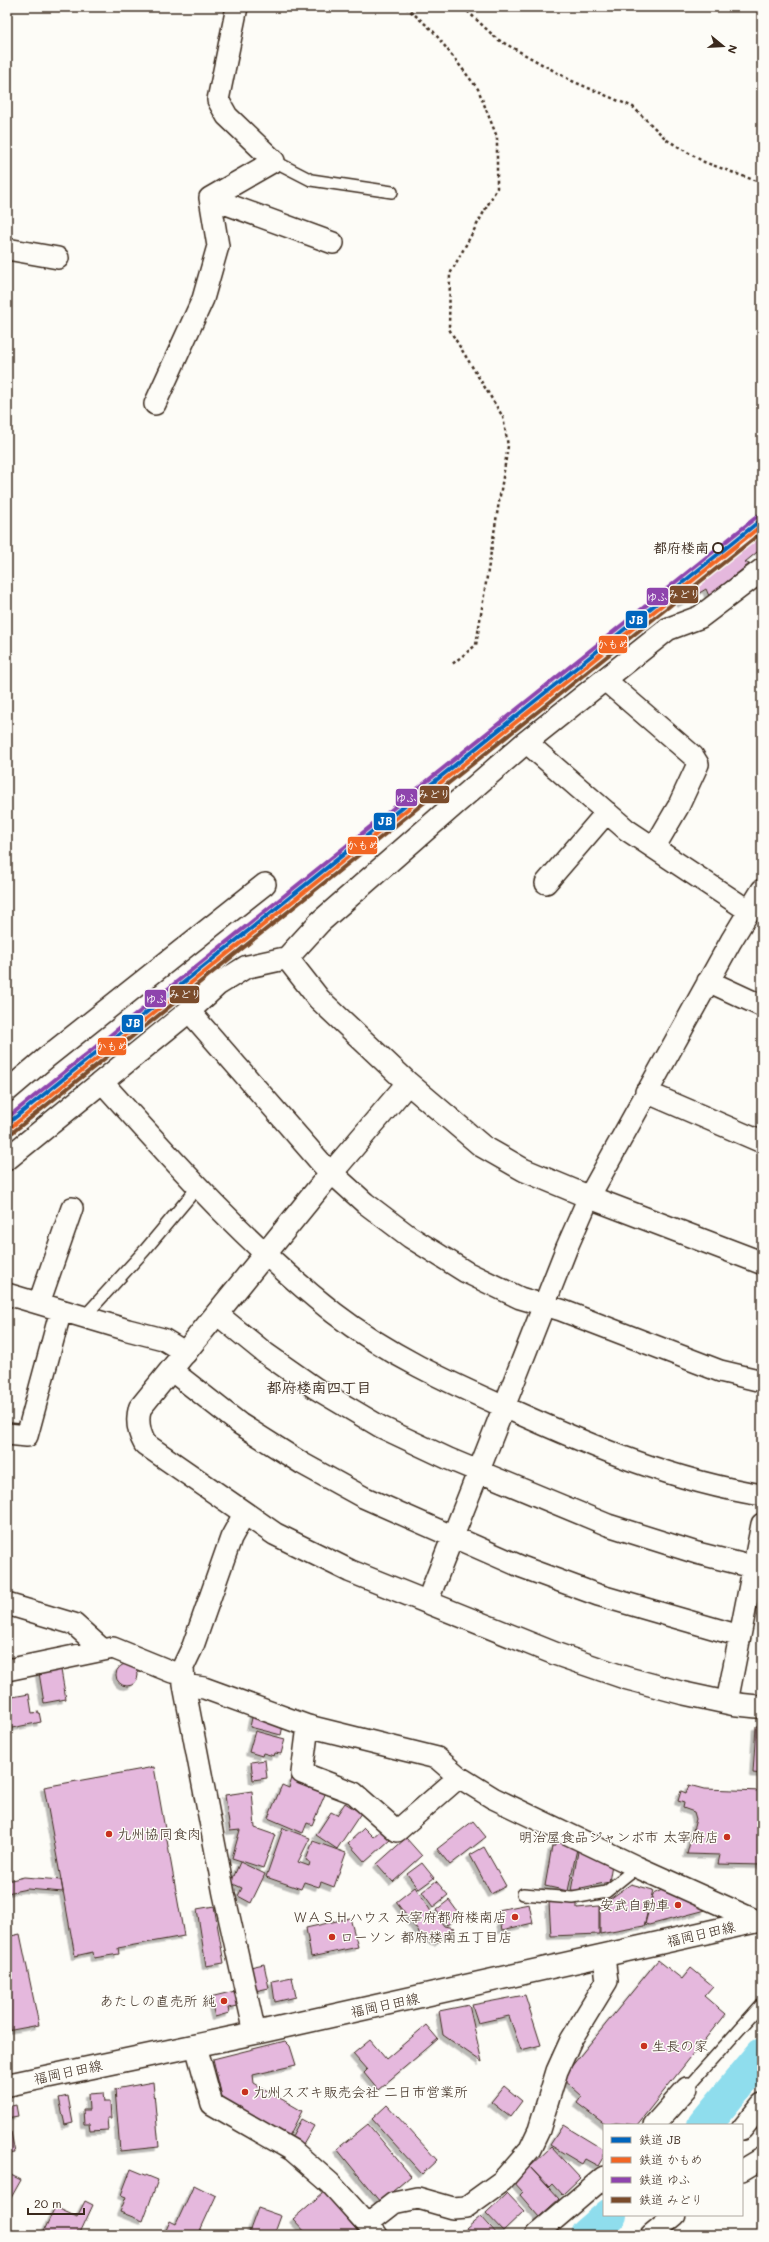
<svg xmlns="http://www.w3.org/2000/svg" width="769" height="2242" font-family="Mali,'Klee One',sans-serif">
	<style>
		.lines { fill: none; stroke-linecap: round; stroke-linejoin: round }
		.river { stroke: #8fdded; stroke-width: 34 }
		.building { fill: #e5b8dd; stroke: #3b2a1e; filter: url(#shadow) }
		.lane-casing { stroke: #3b2a1e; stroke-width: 14 }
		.street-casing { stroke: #3b2a1e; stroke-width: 24 }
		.secondary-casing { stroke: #3b2a1e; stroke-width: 25 }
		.path { stroke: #3b2a1e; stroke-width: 2.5; stroke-dasharray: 3 3; stroke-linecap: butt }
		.lane { stroke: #fdfcf7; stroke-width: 11 }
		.street { stroke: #fdfcf7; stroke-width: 21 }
		.secondary { stroke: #fdfcf7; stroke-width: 22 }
		.rail-1-casing { stroke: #fdfcf7; stroke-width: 7 }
		.rail-2-casing { stroke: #fdfcf7; stroke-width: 7 }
		.rail-3-casing { stroke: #fdfcf7; stroke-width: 7 }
		.rail-4-casing { stroke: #fdfcf7; stroke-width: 7 }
		.rail-1 { stroke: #0065bd; stroke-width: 4 }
		.rail-2 { stroke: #f26522; stroke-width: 4 }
		.rail-3 { stroke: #8e44ad; stroke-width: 4 }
		.rail-4 { stroke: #7a4b2a; stroke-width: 4 }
		.stop-dot { fill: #fdfcf7; stroke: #3b2a1e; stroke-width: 2 }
		.poi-dot { fill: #c8321e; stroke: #fdfcf7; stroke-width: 1.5 }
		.labels { text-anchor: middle; stroke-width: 3; stroke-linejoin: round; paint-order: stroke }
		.stop-label { font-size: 14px; font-weight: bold; fill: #3b2a1e; stroke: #fdfcf7; text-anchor: end }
		.poi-label { font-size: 14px; fill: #3b2a1e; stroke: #fdfcf7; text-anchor: start }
		.street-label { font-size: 14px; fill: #3b2a1e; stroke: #fdfcf7 }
		.neighbourhood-label { font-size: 15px; font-weight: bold; fill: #3b2a1e; stroke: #fdfcf7 }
		.line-badge { stroke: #fdfcf7; stroke-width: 1.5 }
		.badge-label { font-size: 11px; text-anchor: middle; font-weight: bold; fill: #fff }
	</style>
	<defs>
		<filter id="shadow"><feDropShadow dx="-3.5" dy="3.5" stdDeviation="0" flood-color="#0004"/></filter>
	</defs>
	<rect width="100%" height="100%" fill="#fdfcf7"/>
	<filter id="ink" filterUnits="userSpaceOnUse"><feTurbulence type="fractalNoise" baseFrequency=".025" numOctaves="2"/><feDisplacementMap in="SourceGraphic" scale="8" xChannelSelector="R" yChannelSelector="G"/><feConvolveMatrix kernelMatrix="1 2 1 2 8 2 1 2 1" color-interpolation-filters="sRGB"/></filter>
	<g filter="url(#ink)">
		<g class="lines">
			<path class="river" d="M704,2125L762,2055
				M587,2235L610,2215"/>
		</g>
		<path class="building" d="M762,527V548L745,562L749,564L709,596L706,589L681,604L676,596Z
			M116 1675a11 11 0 1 1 22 0a11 11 0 1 1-22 0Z
			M61,1670L66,1699L44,1703L39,1673Z
			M29,1694L32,1713L39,1712L41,1722L7,1729V1698Z
			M253,1713L284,1721L281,1735L250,1727Z
			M756,1726H762V1774L753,1773Z
			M255,1731L285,1739L281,1754L275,1753L274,1756L263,1753L262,1756L249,1752Z
			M265,1760L267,1778L253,1780L251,1762Z
			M154,1767L184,1936L118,1948L119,1954L94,1958L93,1952L75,1956L44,1787Z
			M292,1778L326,1792L312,1825L307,1823L303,1833L268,1818L282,1785L289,1788Z
			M689,1785L704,1789L762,1791V1865L718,1864L720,1855L687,1854L696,1819L694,1812L683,1808L684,1803L678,1801L681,1791L686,1793Z
			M252,1791L255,1828L275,1835L263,1868L232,1858L240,1830L230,1831L225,1795Z
			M345,1803L361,1813L337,1849L316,1835L331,1812L337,1815Z
			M473,1821L486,1837L450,1865L437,1849Z
			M283,1828L310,1838L298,1862L309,1866L310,1862L306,1860L313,1841L346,1853L334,1887L321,1882L319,1887L304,1882L301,1889L266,1877Z
			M364,1828L373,1837L381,1830L390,1840L365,1862L348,1843Z
			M406,1838L422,1856L393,1882L377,1864Z
			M556,1840L578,1844L568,1891L545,1886L552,1846H555Z
			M579,1846L612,1864L609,1882L581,1888L579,1892L571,1891Z
			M484,1847L506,1886L491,1894L470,1855Z
			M240,1862L265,1874L251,1903L238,1896L242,1888L231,1883Z
			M422,1863L434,1878L419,1889L407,1874Z
			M24,1877L61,1880L63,1892L27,1889L7,1893V1881Z
			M436,1881L448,1895L433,1907L422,1892Z
			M631,1884L653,1890L644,1926L600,1934V1906Z
			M671,1886L704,1901L706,1910L649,1925L645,1924L653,1894Z
			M415,1887L434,1916L436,1915L444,1926L454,1928L438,1942L420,1936L418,1931L396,1902Z
			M449,1900L460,1915L447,1925L436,1910Z
			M577,1901V1908L599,1906V1934L551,1936L549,1902Z
			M529,1904L533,1923L502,1930L498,1910Z
			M214,1906L224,1963L206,1966L197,1909Z
			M350,1918L358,1947L311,1957L306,1928Z
			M20,1934L39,2025L7,2031V1937Z
			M658,1960L682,1979L691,1968L713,1986L704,1996L725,2014L637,2125L616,2123L606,2125L577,2103L582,2096L562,2078Z
			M264,1964L269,1988L255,1991L250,1967Z
			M292,1977L296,1997L275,2002L272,1981Z
			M235,1991L238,2006L228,2008L229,2013L215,2017L210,1997Z
			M525,1995L541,2045L521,2050L509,2016L478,2023L472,2005Z
			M469,2005L482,2062L443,2035L439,2011Z
			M426,2025L438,2039L378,2090L364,2073L367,2070L353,2054L370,2040L386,2059Z
			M285,2041L290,2046L296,2065L253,2075L254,2083L302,2111L288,2138L223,2101L213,2059Z
			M153,2082L159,2147L120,2151L115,2089Z
			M504,2086L522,2101L510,2117L491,2102Z
			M103,2093L104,2102H110L111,2118H107L108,2130L90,2131L89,2124H84L83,2110H89L88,2094Z
			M68,2096L73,2123L65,2125L59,2098Z
			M16,2105L18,2116L7,2118V2107Z
			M387,2105L437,2160L422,2174L372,2119Z
			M301,2119L314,2126L303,2145L291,2138Z
			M368,2124L411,2176L380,2202L337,2149Z
			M563,2125L604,2150V2156L598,2166L585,2159L582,2164L550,2145Z
			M7,2132H11L15,2153L7,2154Z
			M551,2147L580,2178L562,2195L552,2184L549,2187L530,2167Z
			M528,2165L559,2199L539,2217L520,2195L523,2192L512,2180Z
			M131,2169L158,2180L143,2221L120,2212L126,2197L121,2195Z
			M7,2173L21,2180L7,2205Z
			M194,2185L216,2196L198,2235L190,2232L188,2235H164L170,2221L176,2224Z
			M324,2192L361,2235H308L293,2219Z
			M507,2193L524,2211L503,2231L486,2213Z
			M85,2201L93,2205L79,2235H42L55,2207L77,2217Z
			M258,2208L281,2216L274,2235H248Z
			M481,2216L498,2235H459Z"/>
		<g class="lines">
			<g class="lane-casing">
				<path id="lane" d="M274,161L311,180L392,192
					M84,1317L145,1250L197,1188
					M523,1894L573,1898L606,1892L637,1867
					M687,2088L762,2004"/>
			</g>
			<g class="street-casing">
				<path id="street" d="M210,198L333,243
					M7,249L58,258
					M155,404L203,299L218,246L210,198L274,161L227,116L218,100L237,7
					M605,680L693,756L698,764L678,807L654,848
					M526,742L627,830L749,911
					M546,883L607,812
					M708,981L762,1006
					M189,1011L323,1165L365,1203L410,1237L466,1272L520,1298L561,1310L720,1371L762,1381
					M102,1082C175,1163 248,1245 334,1313C387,1354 448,1382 509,1409C591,1446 673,1481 762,1495
					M7,1091L47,1057L265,884
					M646,1092L762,1142
					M7,1294L128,1330L163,1339L186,1353
					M39,1303L72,1208
					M217,1314L265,1353L315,1388L381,1427L449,1459L608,1525L697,1553L753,1567
					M171,1370L240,1424L303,1464L363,1497L522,1567L598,1595L740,1636
					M7,1434L27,1436L61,1310
					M244,1514L231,1538L193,1646L183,1667L184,1685L224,1894L255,2033
					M427,1602L567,1247L589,1197L731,941L762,890
					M7,1604L74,1624L103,1650
					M7,1670L113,1648L172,1672L183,1673
					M184,1685L204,1688L308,1726L437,1758L459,1777L493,1798L637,1867L757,1921
					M727,1702L762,1524
					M308,1726L302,1773L354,1793L397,1831L459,1777
					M196,2046L212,2104L292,2150L330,2183L377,2235
					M654,2125L687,2088
					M742,2129L762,2104
					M742,2170L762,2158
					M367,2224L394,2203L418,2198L453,2208L466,2207L502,2181L530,2149L539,2130L557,2071L571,2040L607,1981L604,1957
					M536,2235L604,2177
					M651,2235L675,2215"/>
			</g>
			<g class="secondary-casing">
				<path id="secondary" d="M287,958L319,999L408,1083L482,1146L524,1170L589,1197L762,1263
					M408,1083L322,1184L140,1408C136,1422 139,1433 145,1444L275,1534L350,1571L556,1654L626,1678L682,1693L733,1704L762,1707
					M7,1159L189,1011L217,985L246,967L287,958L320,922L526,742L668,629L700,617L762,570
					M7,2085L255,2033L762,1920"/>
			</g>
			<path class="path" d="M406,7L433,31L478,89L497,137V188L450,274L449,329L503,417L508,446L476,645L451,665
				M463,7L497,39L572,81L633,107L667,140L704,162L762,183"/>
			<use href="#lane" class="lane"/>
			<use href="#street" class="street"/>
			<use href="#secondary" class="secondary"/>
			<g class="rail-1-casing">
				<path id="rail-1" d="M7,1124L762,519"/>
			</g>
			<g class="rail-2-casing">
				<path id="rail-2" d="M10,1128L762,525"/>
			</g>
			<g class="rail-3-casing">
				<path id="rail-3" d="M7,1118L759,515"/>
			</g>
			<g class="rail-4-casing">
				<path id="rail-4" d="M13,1132L762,532"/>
			</g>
			<use href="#rail-1" class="rail-1"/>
			<use href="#rail-2" class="rail-2"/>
			<use href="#rail-3" class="rail-3"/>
			<use href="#rail-4" class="rail-4"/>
		</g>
	</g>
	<circle class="stop-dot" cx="718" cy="548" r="5"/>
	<g class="poi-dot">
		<circle cx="109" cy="1834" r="4"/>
		<circle cx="727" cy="1837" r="4"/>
		<circle cx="678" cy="1905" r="4"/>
		<circle cx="515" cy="1917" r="4"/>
		<circle cx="332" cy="1937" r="4"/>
		<circle cx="224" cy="2001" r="4"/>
		<circle cx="644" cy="2046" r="4"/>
		<circle cx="245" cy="2092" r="4"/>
	</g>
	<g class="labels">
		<g class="stop-label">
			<text x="709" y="553">都府楼南</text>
		</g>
		<g class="poi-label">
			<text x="117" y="1839">九州協同食肉</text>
			<text x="719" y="1842" text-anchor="end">明治屋食品ジャンボ市 太宰府店</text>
			<text x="670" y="1910" text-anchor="end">安武自動車</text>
			<text x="507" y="1922" text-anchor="end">ＷＡＳＨハウス 太宰府都府楼南店</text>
			<text x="340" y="1942">ローソン 都府楼南五丁目店</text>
			<text x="216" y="2006" text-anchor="end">あたしの直売所 純</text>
			<text x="652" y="2051">生長の家</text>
			<text x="253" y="2097">九州スズキ販売会社 二日市営業所</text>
		</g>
		<g class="street-label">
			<text transform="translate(701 1934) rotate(-13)" y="5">福岡日田線</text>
			<text transform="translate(385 2005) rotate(-12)" y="5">福岡日田線</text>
			<text transform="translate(68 2072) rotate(-12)" y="5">福岡日田線</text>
		</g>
		<g class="neighbourhood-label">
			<text x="319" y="1393">都府楼南四丁目</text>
		</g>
	</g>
	<g class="line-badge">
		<rect x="669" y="585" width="30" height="19" rx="4" fill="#7a4b2a"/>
		<rect x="646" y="587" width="23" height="19" rx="4" fill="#8e44ad"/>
		<rect x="625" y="610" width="23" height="19" rx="4" fill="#0065bd"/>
		<rect x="598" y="635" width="30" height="19" rx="4" fill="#f26522"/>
		<rect x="419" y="785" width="31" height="19" rx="4" fill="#7a4b2a"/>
		<rect x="395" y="788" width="23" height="19" rx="4" fill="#8e44ad"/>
		<rect x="373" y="812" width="23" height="19" rx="4" fill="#0065bd"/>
		<rect x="347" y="836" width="31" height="19" rx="4" fill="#f26522"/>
		<rect x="169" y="985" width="31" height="19" rx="4" fill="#7a4b2a"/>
		<rect x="144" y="989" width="23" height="19" rx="4" fill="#8e44ad"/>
		<rect x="121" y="1014" width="23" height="19" rx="4" fill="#0065bd"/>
		<rect x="97" y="1037" width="30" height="19" rx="4" fill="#f26522"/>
	</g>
	<g class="badge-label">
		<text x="684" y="598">みどり</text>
		<text x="657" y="601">ゆふ</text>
		<text x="636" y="624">JB</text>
		<text x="613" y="648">かもめ</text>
		<text x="434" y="798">みどり</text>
		<text x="406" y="802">ゆふ</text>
		<text x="385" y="825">JB</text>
		<text x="363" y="849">かもめ</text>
		<text x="185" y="998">みどり</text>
		<text x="156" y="1003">ゆふ</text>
		<text x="133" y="1027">JB</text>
		<text x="112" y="1050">かもめ</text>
	</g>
	<rect width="769" height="2242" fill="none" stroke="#fdfcf7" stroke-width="24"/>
	<rect x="12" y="12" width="745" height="2218" fill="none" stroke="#3b2a1e" stroke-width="1.5" filter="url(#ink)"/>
	<rect x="603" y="2124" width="140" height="92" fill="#fdfcf7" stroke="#afa8a0"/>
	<rect x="611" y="2137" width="20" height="6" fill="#0065bd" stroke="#afa8a0"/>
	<text x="639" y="2144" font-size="12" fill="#3b2a1e">鉄道 JB</text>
	<rect x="611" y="2157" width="20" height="6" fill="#f26522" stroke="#afa8a0"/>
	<text x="639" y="2164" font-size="12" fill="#3b2a1e">鉄道 かもめ</text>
	<rect x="611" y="2177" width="20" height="6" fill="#8e44ad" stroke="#afa8a0"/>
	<text x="639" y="2184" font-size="12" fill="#3b2a1e">鉄道 ゆふ</text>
	<rect x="611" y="2197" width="20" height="6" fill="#7a4b2a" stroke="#afa8a0"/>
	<text x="639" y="2204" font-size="12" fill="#3b2a1e">鉄道 みどり</text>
	<g transform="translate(723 46) rotate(108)" stroke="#fdfcf7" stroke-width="3" paint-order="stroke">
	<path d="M0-3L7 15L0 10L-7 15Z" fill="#3b2a1e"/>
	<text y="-6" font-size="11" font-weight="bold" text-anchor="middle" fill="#3b2a1e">N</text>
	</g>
	<path d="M28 2208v6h56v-6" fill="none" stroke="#3b2a1e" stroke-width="2"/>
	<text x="34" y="2208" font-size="12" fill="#3b2a1e" stroke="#fdfcf7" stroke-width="3" paint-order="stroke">20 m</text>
</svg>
